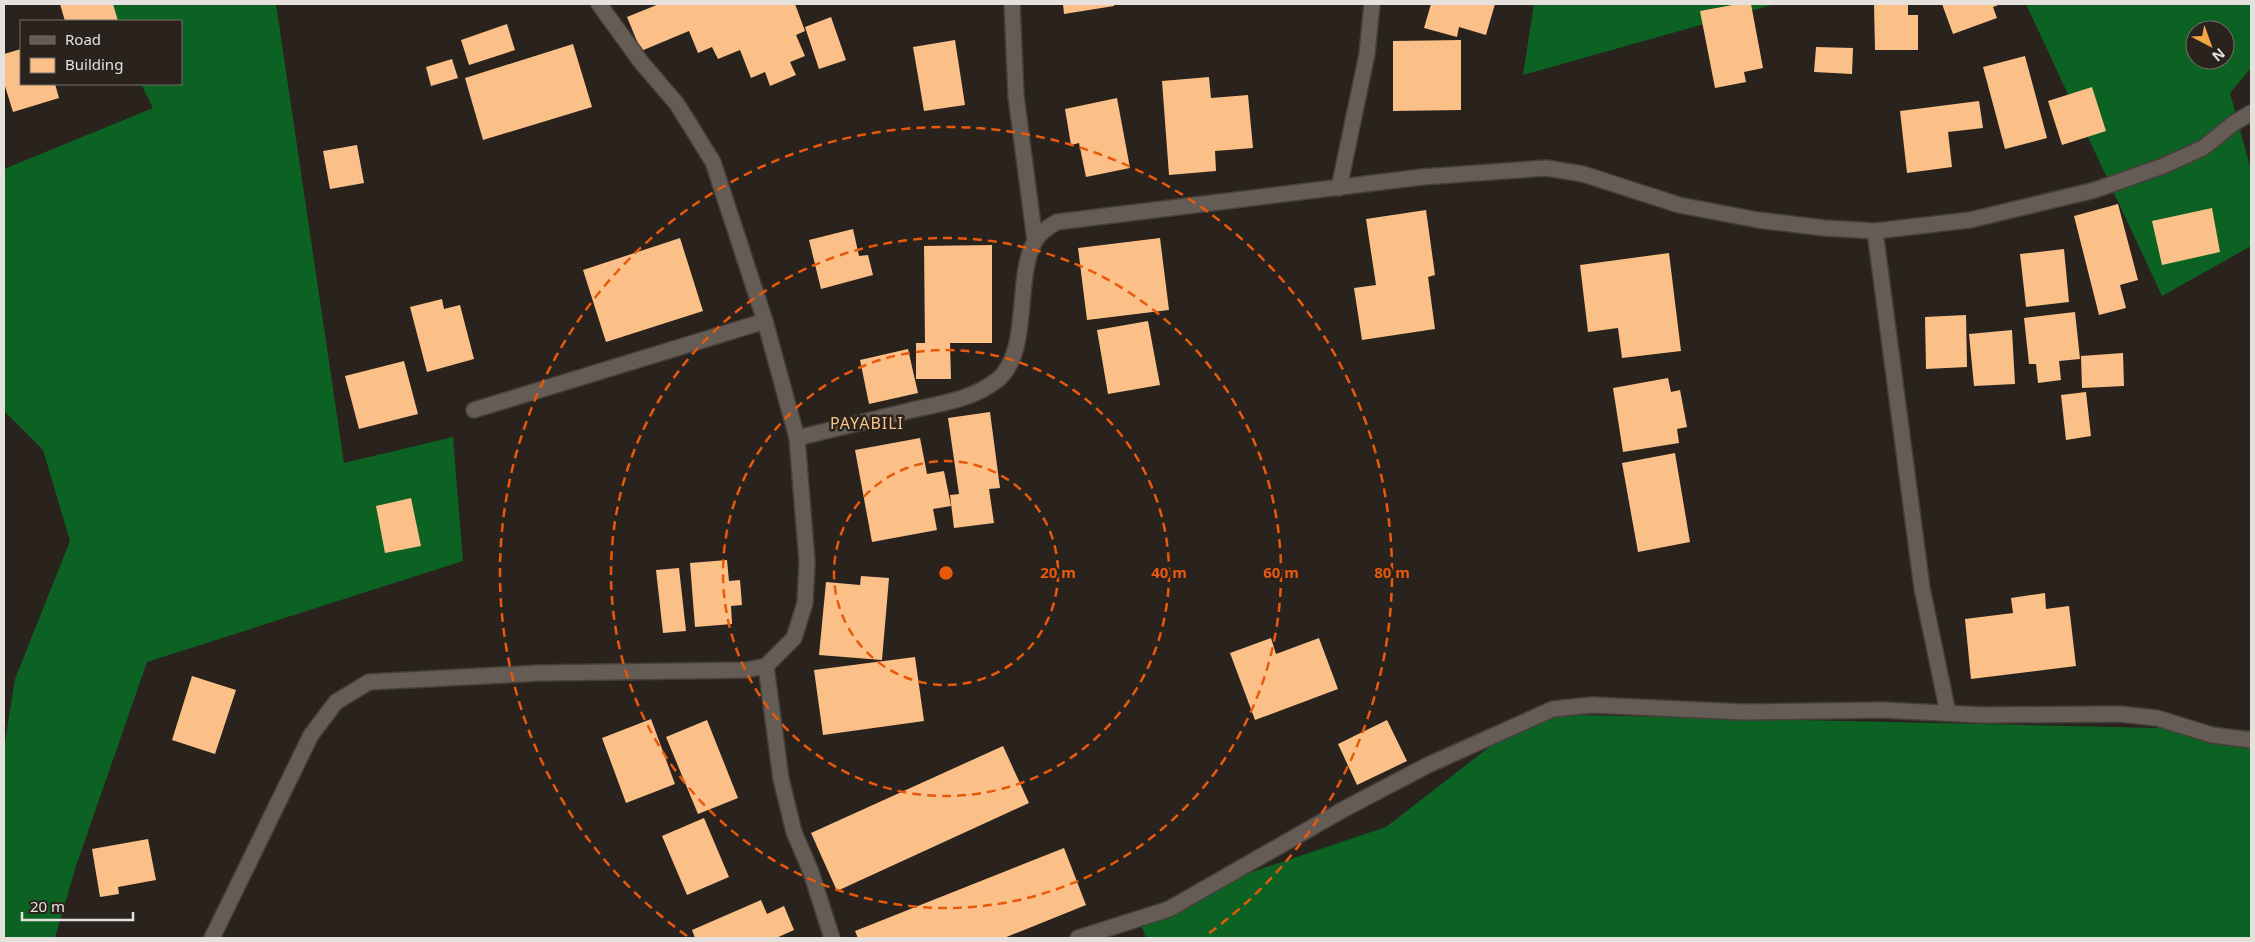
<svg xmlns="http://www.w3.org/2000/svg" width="2255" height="942" font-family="'Noto Sans',sans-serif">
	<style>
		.forest { fill: #0c6222; fill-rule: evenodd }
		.building { fill: #fbc088 }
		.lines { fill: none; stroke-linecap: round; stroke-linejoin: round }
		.street-casing { stroke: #453f3a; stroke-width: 18 }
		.street { stroke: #645c55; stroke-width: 15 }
		.ring { fill: none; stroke: #e8590c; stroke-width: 2.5; stroke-dasharray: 9 6 }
		.labels { text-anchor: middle; stroke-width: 5; stroke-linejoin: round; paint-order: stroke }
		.quarter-label { font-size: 16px; letter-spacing: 1px; fill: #fbc387; stroke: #2a231d }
		.centre { fill: #e8590c; stroke: #2a231d; stroke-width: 2.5 }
		.ring-label { font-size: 15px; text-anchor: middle; font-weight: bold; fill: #e8590c; stroke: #2a231d; stroke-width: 5; stroke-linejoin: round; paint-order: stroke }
	</style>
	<rect width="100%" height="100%" fill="#2a231d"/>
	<path class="forest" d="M110,4H276L344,463L453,437L463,561L147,662L76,866L55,938H4V748L15,679L70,541L43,450L4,411V169L153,108L141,84H181V21H108L105,16Z
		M1534,4H1775L1523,75Z
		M2026,4H2251V68L2230,93L2251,170V246L2162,296ZM2195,30H2225V60H2195Z
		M1532,714L2251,730V938H1146L1136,911L1386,827Z"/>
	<path class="building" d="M60,4H113L118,21H65Z
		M659,4H795L805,31L796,35L805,56L790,62L796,75L770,86L765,72L751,78L740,50L718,59L712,47L698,53L689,31L641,51L627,17Z
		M1063,4H1114V6L1064,14Z
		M1431,4H1495L1486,35L1459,27L1457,37L1424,28Z
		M1738,4H1751L1763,68L1744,72L1746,82L1715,88L1700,11Z
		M1874,4H1908V15H1918V50H1875Z
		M1942,4H2001L1993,7L1997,18L1953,34Z
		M831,17L846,60L819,69L805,27Z
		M507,24L515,50L469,65L461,40Z
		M955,40L965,105L924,111L913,47Z
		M1461,40V110L1393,111V41Z
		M573,44L592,107L483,140L465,78Z
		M1816,47L1853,48L1852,74L1814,72Z
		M21,49V84H55L59,98L13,112L4,83V54Z
		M2025,56L2047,138L2005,149L1983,67Z
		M452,59L458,78L431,86L426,67Z
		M1209,77L1211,98L1248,95L1253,148L1215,151L1216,171L1169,175L1162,81Z
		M2092,87L2106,131L2062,145L2048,101Z
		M1117,98L1130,168L1086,177L1079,143L1071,145L1065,109Z
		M1979,101L1983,128L1948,132L1952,167L1907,173L1900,111Z
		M357,145L364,183L330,189L323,151Z
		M2118,204L2138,280L2120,285L2126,308L2099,315L2074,216Z
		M2212,208L2220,252L2162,265L2152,221Z
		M1426,210L1435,275L1428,277L1435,329L1362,340L1354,288L1376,285L1366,219Z
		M853,229L859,256L868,255L873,275L821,289L809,240Z
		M680,238L703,311L606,342L583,270Z
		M1160,238L1169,310L1087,320L1078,248Z
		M992,245V343H950L951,379H916V343H925L924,246Z
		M2064,249L2069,302L2026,307L2020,254Z
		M1669,253L1681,351L1622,358L1618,328L1588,332L1580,265Z
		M442,299L444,309L460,305L474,359L427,372L410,307Z
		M2075,312L2080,359L2059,361L2061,380L2038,383L2036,364H2029L2024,318Z
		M1966,315L1967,367L1926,369L1925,317Z
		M1148,321L1160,385L1108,394L1097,330Z
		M2012,330L2015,384L1974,386L1969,334Z
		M908,349L918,393L869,404L860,360Z
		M2123,353L2124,386L2082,388L2081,356Z
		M404,361L418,414L359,429L345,376Z
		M1668,378L1671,392L1680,390L1687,427L1677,429L1679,443L1623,452L1613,388Z
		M2086,392L2091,436L2066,440L2061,395Z
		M990,412L1000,488L989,489L994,523L954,528L950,495L959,494L948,418Z
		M920,438L927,474L944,471L951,506L933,509L937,530L872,542L855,450Z
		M1675,453L1690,542L1638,552L1622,463Z
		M411,498L421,546L385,553L376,506Z
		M727,560L729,581L740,580L742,605L731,606L732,624L695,627L690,563Z
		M679,568L686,631L663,633L656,570Z
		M861,576L889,578L882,660L819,655L826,582L860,585Z
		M2045,593L2046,609L2069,606L2076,666L1971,679L1965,619L2013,613L2011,598Z
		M1271,638L1276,654L1319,638L1338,689L1255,720L1230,653Z
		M915,657L924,721L823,735L814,670Z
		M192,676L236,690L215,754L172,740Z
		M651,719L675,784L626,803L602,738Z
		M707,720L738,798L698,814L666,737Z
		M1387,720L1407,761L1357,785L1338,744Z
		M1003,746L1029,803L837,891L811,833Z
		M704,818L729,877L687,895L662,836Z
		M148,839L156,880L118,887L119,894L100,897L92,849Z
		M1064,848L1086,905L1004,938H858L855,931Z
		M761,900L767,914L784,906L794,930L776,938H695L692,930Z"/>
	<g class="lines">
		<g class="street-casing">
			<path id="street" d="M599,4L641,62L677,104L713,162L765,321L797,438
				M1012,4L1016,96L1035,241
				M1339,188L1367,54L1372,4
				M1875,231L1922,588L1948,713
				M474,410L765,321
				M766,666L781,779L794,832L811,872L832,938
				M212,938L311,735L336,702L369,682L541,673L746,670L766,666L794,638L805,603L807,562L797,438C834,429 871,420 908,411C938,404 971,400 996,381C1032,354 1014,277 1035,241C1040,232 1048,227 1057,222L1422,177L1546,168L1583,174L1679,205L1758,220L1824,228L1875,231L1970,220L2095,190L2163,166L2203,148L2234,123L2251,113
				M1078,938L1169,909L1346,808L1428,765L1553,709L1592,705L1744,712L1883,710L1982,715L2119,714L2157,718L2212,735L2251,740"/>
		</g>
		<use href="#street" class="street"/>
	</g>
	<g class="ring">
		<circle cx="946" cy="573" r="112"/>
		<circle cx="946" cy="573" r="223"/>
		<circle cx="946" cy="573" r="335"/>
		<path d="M687 936A446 446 0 1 1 1205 936"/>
	</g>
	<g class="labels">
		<g class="quarter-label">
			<text x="867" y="429">PAYABILI</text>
		</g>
	</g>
	<circle cx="946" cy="573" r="8" class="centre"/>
	<g class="ring-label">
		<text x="1058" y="578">20 m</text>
		<text x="1169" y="578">40 m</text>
		<text x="1281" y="578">60 m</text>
		<text x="1392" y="578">80 m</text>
	</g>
	<rect width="2255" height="942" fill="none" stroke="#e6e1dd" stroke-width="10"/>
	<rect x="20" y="20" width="162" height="65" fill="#2a231d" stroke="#756f6a"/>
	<rect x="30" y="36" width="25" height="8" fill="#645c55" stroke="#756f6a"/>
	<text x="65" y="45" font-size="15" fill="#e6e1dd">Road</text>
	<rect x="30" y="58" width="25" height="15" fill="#fbc088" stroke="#756f6a"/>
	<text x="65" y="70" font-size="15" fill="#e6e1dd">Building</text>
	<g transform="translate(2210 45) rotate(139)"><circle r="24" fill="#2a231d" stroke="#756f6a"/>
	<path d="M0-4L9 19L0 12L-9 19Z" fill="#f3a443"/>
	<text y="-8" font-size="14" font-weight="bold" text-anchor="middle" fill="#e6e1dd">N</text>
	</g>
	<path d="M22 912v8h111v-8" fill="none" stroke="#e6e1dd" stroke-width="2.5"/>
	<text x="30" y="912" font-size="15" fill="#e6e1dd" stroke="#2a231d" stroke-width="4" paint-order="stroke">20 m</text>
</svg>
